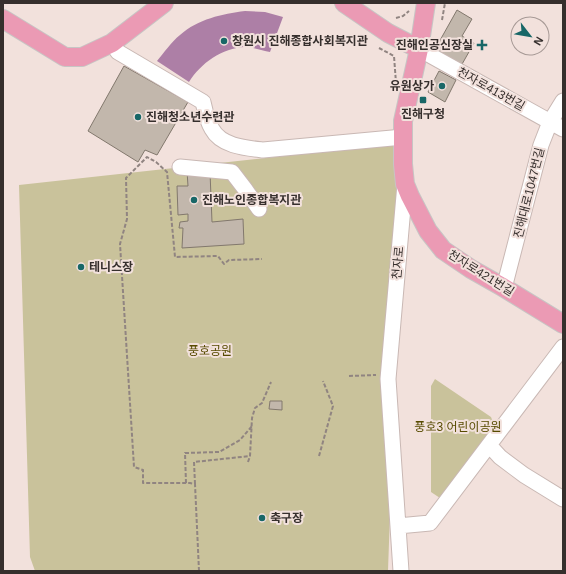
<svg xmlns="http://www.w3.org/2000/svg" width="566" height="574" font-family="Arial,'Noto Sans KR',sans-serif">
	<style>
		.green { fill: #c9c29b }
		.water { fill: #ad7fa6 }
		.building { fill: #c2b7ac; stroke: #82786d }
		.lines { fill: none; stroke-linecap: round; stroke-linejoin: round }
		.minor-casing { stroke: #c9b8b4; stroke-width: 17 }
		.major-casing { stroke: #c7c5c4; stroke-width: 20 }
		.path { stroke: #908481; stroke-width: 2; stroke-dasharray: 4 2; stroke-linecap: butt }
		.minor { stroke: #fff; stroke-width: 15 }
		.major { stroke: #eb9ab4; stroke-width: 18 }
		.poi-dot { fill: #186767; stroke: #f2e1dc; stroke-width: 1.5 }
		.labels { text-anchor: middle; stroke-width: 4; stroke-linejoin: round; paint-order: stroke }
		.poi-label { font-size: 12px; font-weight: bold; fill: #362f2d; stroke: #f2e1dc; text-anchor: start }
		.street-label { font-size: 12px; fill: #362f2d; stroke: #f2e1dc }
		.park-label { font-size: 12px; fill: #574b00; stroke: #f2e1dc }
	</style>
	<rect width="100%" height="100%" fill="#f2e1dc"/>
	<path class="green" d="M403,143L388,571H35L30,557L19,185Z
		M435,379L491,417L494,425L440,498L431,492V386Z"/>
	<path class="water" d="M245,11L265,12L283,17L270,52C262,51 253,47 245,47C222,48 201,63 189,82L157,61C164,53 171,42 180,35C198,19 222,14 245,11Z"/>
	<path class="building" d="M457,10L472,19L462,36L474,43L461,66L434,51Z
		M124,66L188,102L157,155L145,150L138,162L88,131Z
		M439,71L456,80L445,102L428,92Z
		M187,171L210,172L212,222L243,219L244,244L182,248L183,228H179L180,222L188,221V214L178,215L177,186H188Z
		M270,401H282V410L269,409Z"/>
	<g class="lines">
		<g class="minor-casing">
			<path id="minor" d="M112,43L118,52L203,102C205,111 207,121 212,129C221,146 245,148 263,150L403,137
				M419,49L563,129
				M180,167L232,172L245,189L259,209
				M504,288L541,145L550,122L563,101
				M489,445L500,457L524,475L563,499
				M398,526L430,523L563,347
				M401,571L388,379L405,184"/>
		</g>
		<g class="major-casing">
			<path id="major" d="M344,3L388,33L419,49
				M426,3L419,49L403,121V164L405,184L410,196L428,231L443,250L471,269L501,286L563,324
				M3,19L65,57H82L112,43L164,3"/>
		</g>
		<path class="path" d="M396,18L403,16L409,11
			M442,20L445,3
			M379,48L394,56L396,83
			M349,376L376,375
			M319,456L333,406L323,381
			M248,462L250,456L252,418L255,408L262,403L271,382
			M186,483L185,453L219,452L240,440L252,426
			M195,484L194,462L250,456
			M199,571L195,484L190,483H143V470L134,467L120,244L127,219L126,178L147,157L156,162L167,172L175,257L218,256L224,264L229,260L262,259"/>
		<use href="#minor" class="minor"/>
		<use href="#major" class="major"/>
	</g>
	<g class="poi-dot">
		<circle cx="224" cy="41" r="4"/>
		<path d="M480 39h4v4h4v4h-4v4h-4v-4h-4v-4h4z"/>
		<circle cx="442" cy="86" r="4"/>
		<rect x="419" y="96" width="8" height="8" rx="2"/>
		<circle cx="138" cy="117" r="4"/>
		<circle cx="194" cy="200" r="4"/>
		<circle cx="81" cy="267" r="4"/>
		<circle cx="262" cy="518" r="4"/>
	</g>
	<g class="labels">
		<g class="poi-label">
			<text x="232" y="45">창원시 진해종합사회복지관</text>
			<text x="473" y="49" text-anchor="end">진해인공신장실</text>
			<text x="434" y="90" text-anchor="end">유원상가</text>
			<text x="423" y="118" text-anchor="middle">진해구청</text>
			<text x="146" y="121">진해청소년수련관</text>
			<text x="202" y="204">진해노인종합복지관</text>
			<text x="89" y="271">테니스장</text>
			<text x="270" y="522">축구장</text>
		</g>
		<g class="street-label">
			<text transform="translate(491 89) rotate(29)" y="4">천자로413번길</text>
			<text transform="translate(529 193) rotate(-76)" y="4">진해대로1047번길</text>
			<text transform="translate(398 263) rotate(-85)" y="4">천자로</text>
			<text transform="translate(481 273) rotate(32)" y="4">천자로421번길</text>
		</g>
		<g class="park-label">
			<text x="210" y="355">풍호공원</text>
			<text x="458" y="431">풍호3 어린이공원</text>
		</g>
	</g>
	<rect width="566" height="574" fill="none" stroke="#362f2d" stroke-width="8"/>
	<g transform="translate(530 36) rotate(121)"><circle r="19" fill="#f2e1dc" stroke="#a79a96"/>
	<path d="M0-3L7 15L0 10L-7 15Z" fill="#186767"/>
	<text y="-6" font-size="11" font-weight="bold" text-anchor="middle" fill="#362f2d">N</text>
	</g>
</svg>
